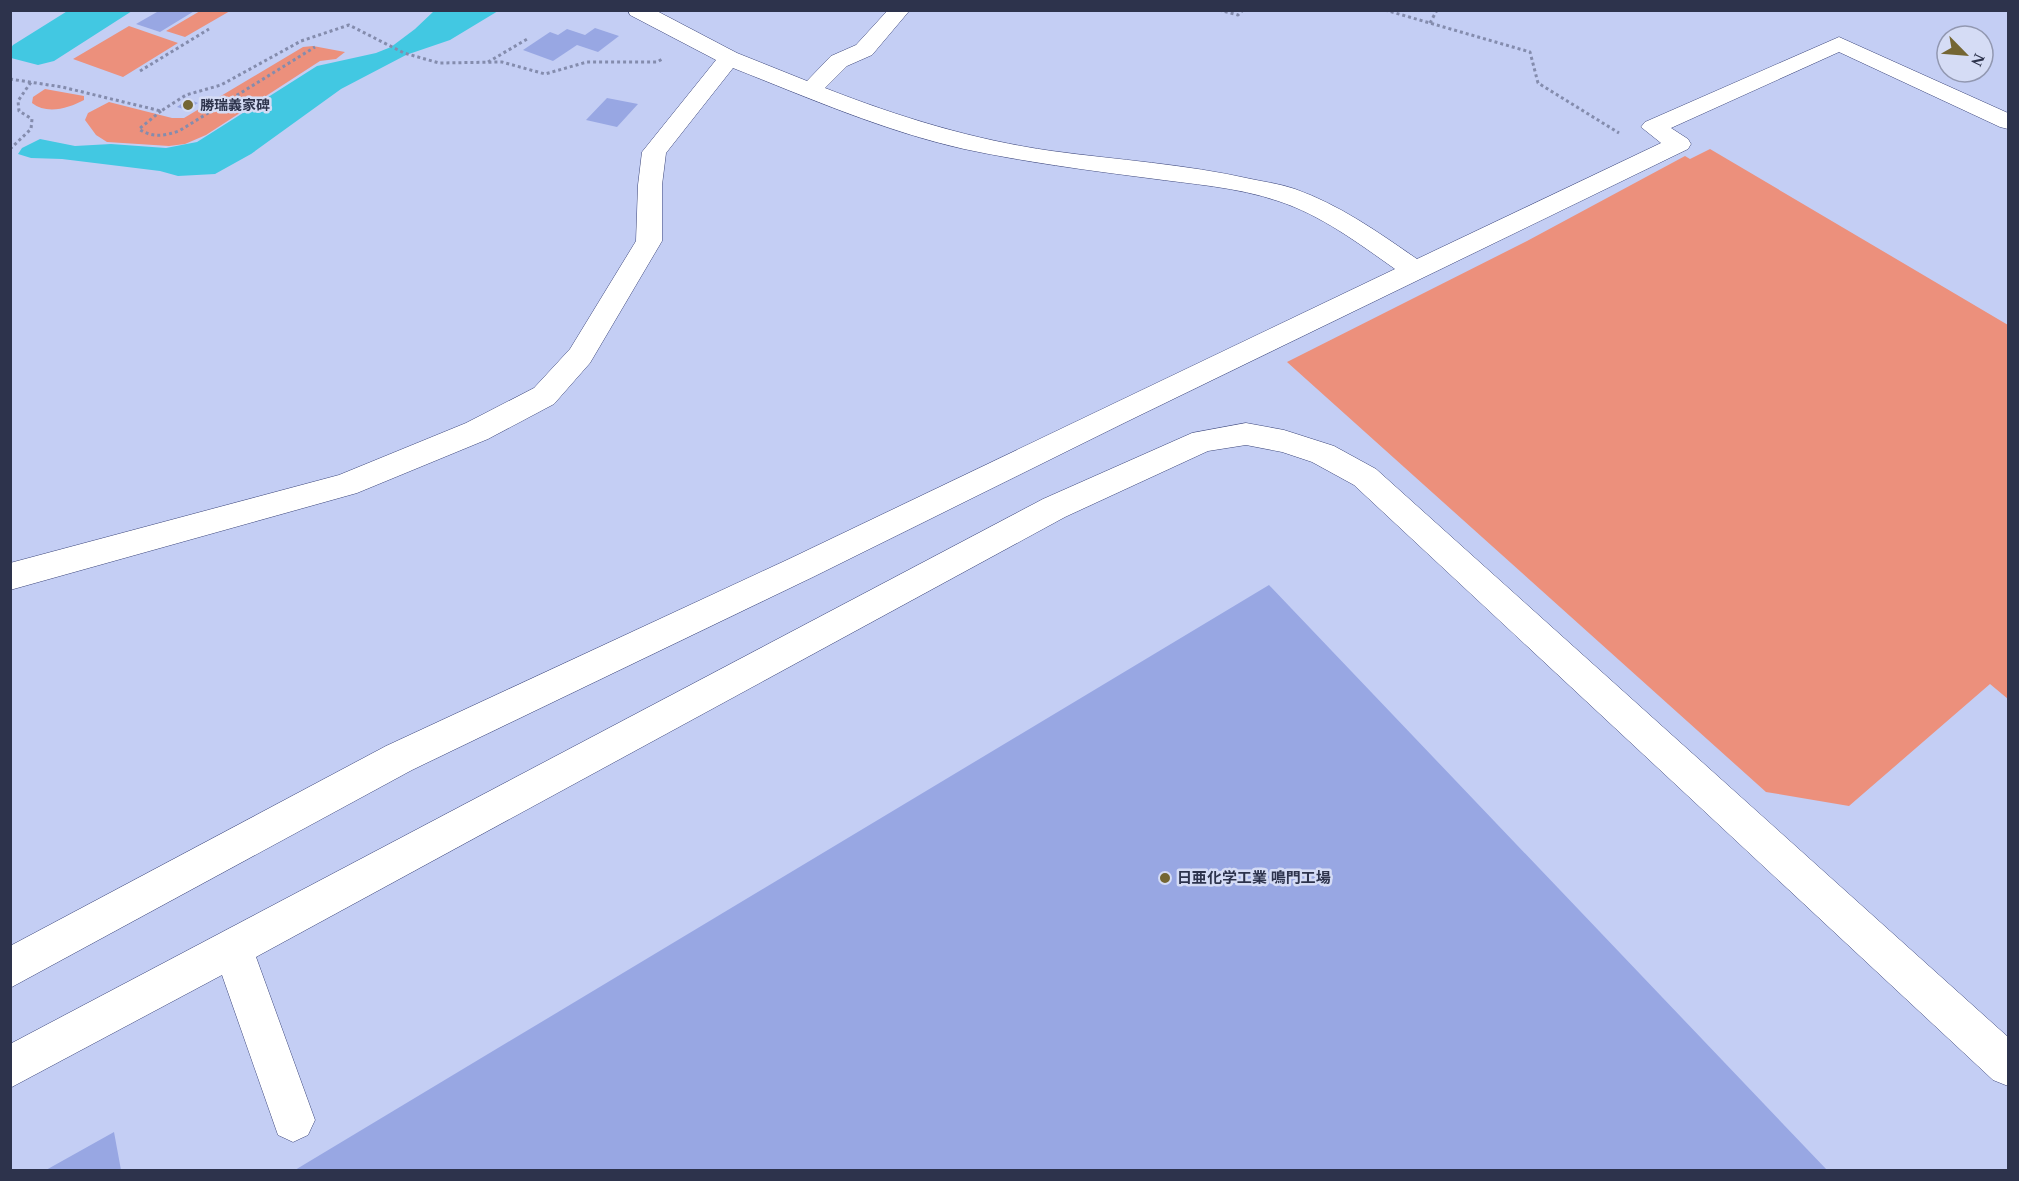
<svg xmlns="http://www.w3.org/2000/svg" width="2019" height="1181" font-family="'Times New Roman','Noto Sans JP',serif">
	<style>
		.green { fill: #ec907c }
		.water { fill: #42c8e2 }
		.building { fill: #98a7e3 }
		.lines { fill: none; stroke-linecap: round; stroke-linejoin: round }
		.minor-casing { stroke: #3b457a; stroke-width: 1 }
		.path { stroke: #848cad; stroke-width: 3; stroke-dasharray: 3 3; stroke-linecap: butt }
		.minor { fill: #fff; fill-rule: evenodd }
		.poi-dot { fill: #746633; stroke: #d5dcf5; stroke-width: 2 }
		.labels { text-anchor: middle; stroke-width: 5; stroke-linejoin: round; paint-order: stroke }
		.far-poi-label { font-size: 14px; font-weight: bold; fill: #2d334c; stroke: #d5dcf5; text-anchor: start }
		.poi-label { font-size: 15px; font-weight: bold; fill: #2d334c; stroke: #d5dcf5; text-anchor: start }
	</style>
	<rect width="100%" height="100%" fill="#c4cef4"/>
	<path class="green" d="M200,11H230L185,37L166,31Z
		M129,26L178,43L123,77L73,59Z
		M313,46L345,52L336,59L320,61L206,135L185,144L169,146L107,142L96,135L85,120L88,113L109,102L172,118H184L303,47Z
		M45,89L84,96V100C69,108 47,115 32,103L33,97Z
		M1710,149L2008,325V699L1990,684L1849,806L1766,792L1287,362L1527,241L1685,156L1690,159Z"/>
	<path class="water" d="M69,10L132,11L54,61L38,65L11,58V48L13,45Z
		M434,11H498L450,40L406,55L341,89L251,154L215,174L178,176L160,171L62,159L31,158L18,154L22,148L40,139L75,146L111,144L166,148L197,142L317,66L376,53L391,47L415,29Z"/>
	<path class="building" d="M154,10H196L160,32L136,24L157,12Z
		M595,28L619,36L598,52L577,45L553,61L523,50L550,32L558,35L567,29L585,35Z
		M607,98L638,104L617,127L586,120Z
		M188,99L198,103L187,110L177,107Z
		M1269,585L1827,1170H295Z
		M114,1132L121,1170H46Z"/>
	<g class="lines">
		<g class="minor-casing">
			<path id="minor" d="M628,10H655L737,53L807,81L831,56L856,45L888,10H910L872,55L847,66L825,88C899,117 974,140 1052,151C1118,160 1185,164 1251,179C1265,182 1281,184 1295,189C1340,205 1378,232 1417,259L1661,143L1641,127L1645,122L1839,37L2008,113V129L2000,127L1839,52L1671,128L1688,139L1691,144L1688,149L1124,423L813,577L412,770L10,988V946L386,746L789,559L1395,269C1358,243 1321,215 1278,201C1237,187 1191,184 1148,178C1086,170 1025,162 964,149C884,131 809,98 733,68L666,153L662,185V241L590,363L554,404L488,439L357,493L10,590V563L339,475L466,423L534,388L570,349L636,241L638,185L642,152L716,60L630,15Z
				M1246,423L1284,430L1334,446L1376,469L2008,1037V1086L1993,1080L1354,485L1312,462L1282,452L1246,445L1208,451L1065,517L256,957L315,1120L308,1135L293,1142L278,1135L222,975L10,1088V1044L1043,499L1192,433Z"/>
		</g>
		<path class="path" d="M1219,10L1238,15L1243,10
			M1385,10L1530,52L1538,83L1619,133
			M1430,23L1437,10
			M488,62L529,38
			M140,71L209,29
			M10,79L62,87L161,111L186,95L221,85L301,41L349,25L404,53L439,63L502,62L545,74L587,62H657L664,58
			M161,111L139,129C152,138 164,136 179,131L315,47
			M10,149L31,129L32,119L19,111L18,101L31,82"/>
		<use href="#minor" class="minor"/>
	</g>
	<g class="poi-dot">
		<circle cx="188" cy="105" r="6"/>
		<circle cx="1165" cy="878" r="6"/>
	</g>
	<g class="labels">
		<g class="far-poi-label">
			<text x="200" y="110">勝瑞義家碑</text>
		</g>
		<g class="poi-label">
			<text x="1177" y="883">日亜化学工業 鳴門工場</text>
		</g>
	</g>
	<rect width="2019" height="1181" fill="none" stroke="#2d334c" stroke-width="24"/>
	<g transform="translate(1965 54) rotate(115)"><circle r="28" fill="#d5dcf5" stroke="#9298b1" stroke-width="1.5"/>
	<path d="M0-4.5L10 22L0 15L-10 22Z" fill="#746633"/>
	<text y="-9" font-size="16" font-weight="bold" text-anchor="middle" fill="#2d334c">N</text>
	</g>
</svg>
